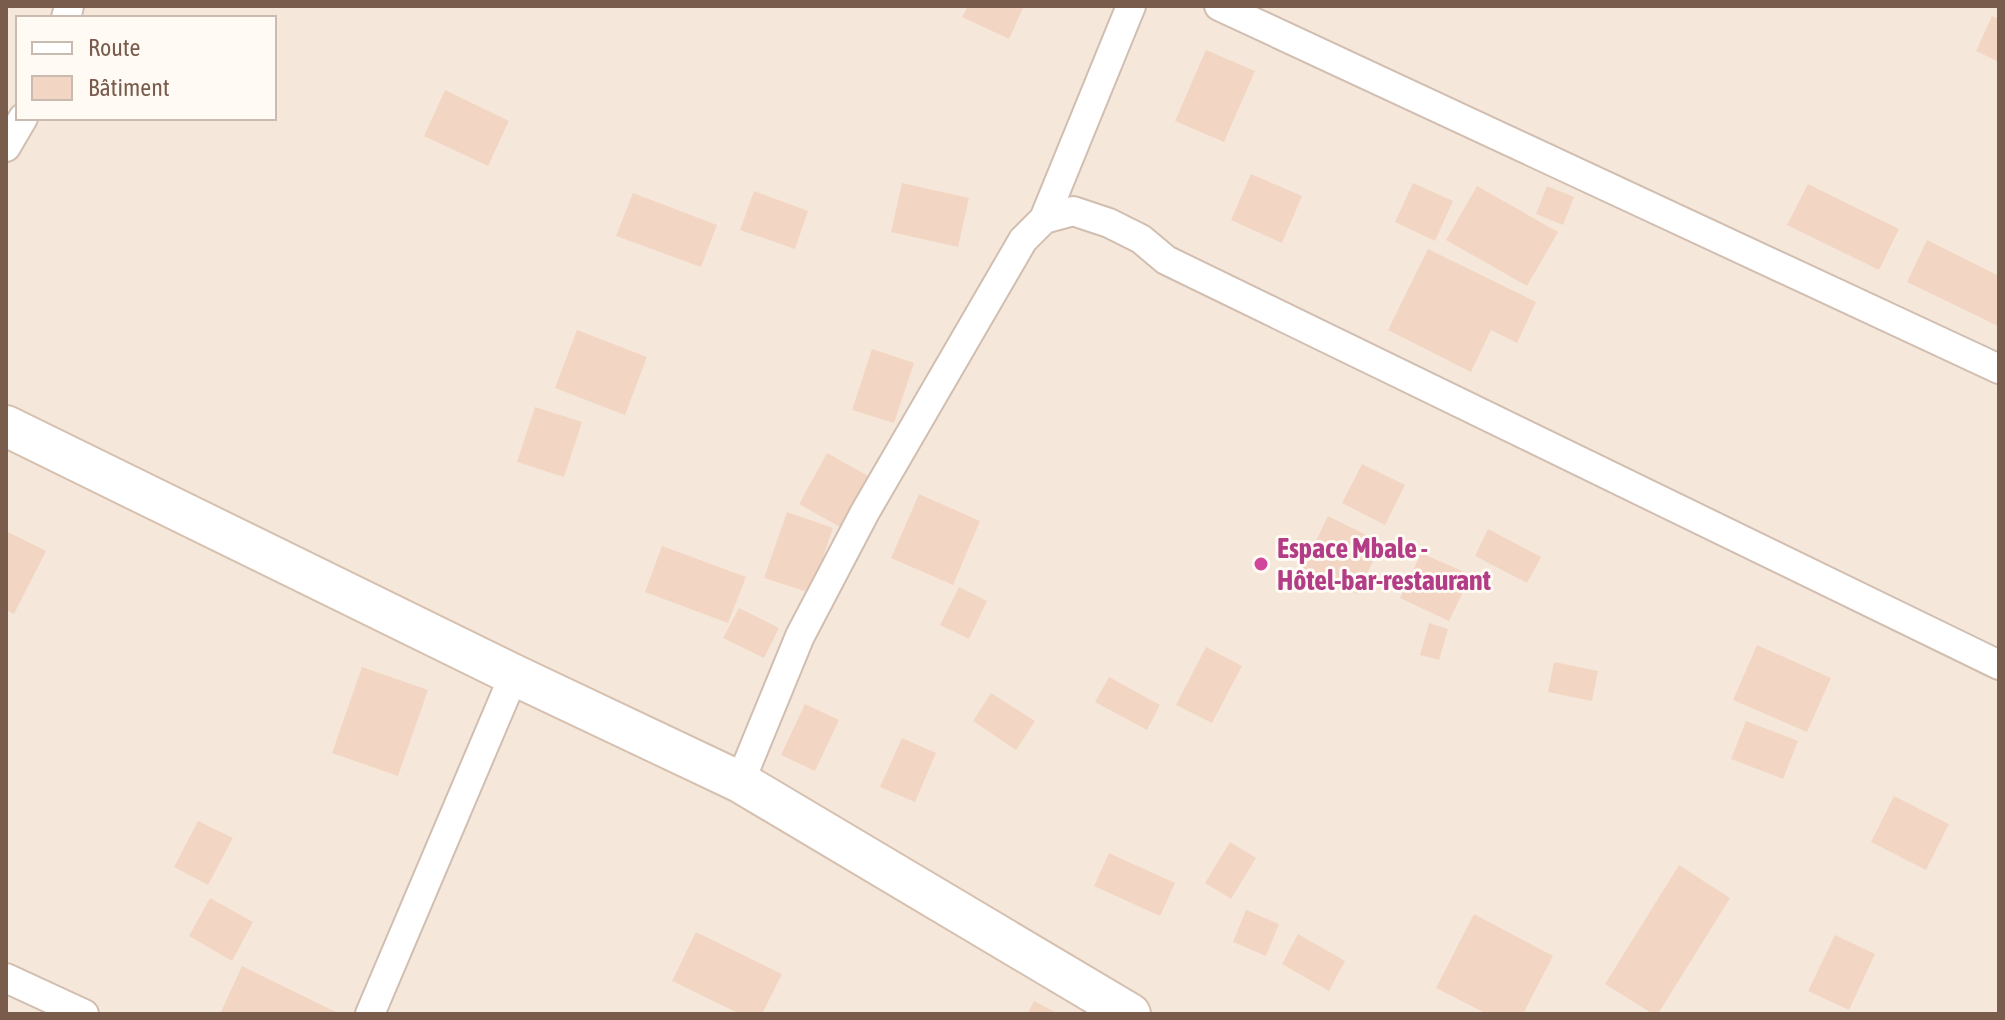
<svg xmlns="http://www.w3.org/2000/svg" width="2005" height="1020" font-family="'Asap Condensed',sans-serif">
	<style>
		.residential { fill: #f5e8da; fill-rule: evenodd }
		.building { fill: #f3d5c3 }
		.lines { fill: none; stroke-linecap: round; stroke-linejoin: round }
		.street-casing { stroke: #d1beb0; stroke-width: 32 }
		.secondary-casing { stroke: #d6c0b0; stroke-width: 44 }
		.street { stroke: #fff; stroke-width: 28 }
		.secondary { stroke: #fff; stroke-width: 40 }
		.hotel-dot { fill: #d1479c; stroke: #fffaf3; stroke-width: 3 }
		.labels { text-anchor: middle; stroke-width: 6; stroke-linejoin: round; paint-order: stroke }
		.hotel-label { font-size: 28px; font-weight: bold; fill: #b23c85; stroke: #fffaf3; text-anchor: start }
	</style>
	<rect width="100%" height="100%" fill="#fdf6ec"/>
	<path class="residential" d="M6,6H1999V1014H6ZM18,18H274V118H18Z"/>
	<path class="building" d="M968,6H1024L1009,39L962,17Z
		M1992,16L1999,19V62L1976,51Z
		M1206,50L1255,71L1224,142L1175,121Z
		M445,90L509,121L488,166L424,136Z
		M1251,174L1302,196L1282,243L1231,220Z
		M902,183L969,198L958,247L891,232Z
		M1413,183L1453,201L1435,241L1395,222Z
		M1808,184L1899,229L1879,270L1787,225Z
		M1477,186L1558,232L1527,286L1446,240Z
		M1547,186L1574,197L1563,225L1536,214Z
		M754,191L808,211L795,249L740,230Z
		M633,193L717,225L701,267L616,236Z
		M1927,240L1999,276L1998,326L1907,282Z
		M1428,249L1536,302L1517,343L1491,330L1471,372L1388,330Z
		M577,330L647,357L625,415L555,388Z
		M872,349L914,363L894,423L852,410Z
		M535,407L582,422L564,477L517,462Z
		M827,453L870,477L842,528L799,504Z
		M1362,464L1405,485L1385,525L1342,503Z
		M919,494L980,521L953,585L891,558Z
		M787,512L833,528L811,593L764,578Z
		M1328,516L1382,543L1357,594L1303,568Z
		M1488,529L1541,557L1527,583L1475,556Z
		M6,531L46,551L14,614L6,610Z
		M662,546L746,577L728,623L645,592Z
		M1421,553L1471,575L1449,621L1400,598Z
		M959,587L987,601L969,639L940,625Z
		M739,608L779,628L764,658L723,638Z
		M1429,623L1448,629L1439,660L1420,655Z
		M1757,645L1831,678L1807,732L1733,700Z
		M1206,647L1242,666L1212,723L1176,705Z
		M1554,662L1598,671L1592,701L1548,692Z
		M362,667L428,690L398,776L332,753Z
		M1109,677L1160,705L1147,730L1095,702Z
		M991,693L1035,721L1016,750L973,721Z
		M805,704L839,720L815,771L781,755Z
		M1746,721L1798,741L1783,779L1731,759Z
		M902,738L936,753L915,802L880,787Z
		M1894,796L1949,824L1926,870L1871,842Z
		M198,821L233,838L208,885L174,867Z
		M1230,842L1256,858L1231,899L1205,883Z
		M1109,853L1175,883L1160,916L1094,886Z
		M1679,865L1730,898L1658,1014H1653L1605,984Z
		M210,898L253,922L232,961L189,936Z
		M1246,910L1279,924L1266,956L1233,942Z
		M1474,914L1553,956L1523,1014H1487L1436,988Z
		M696,932L782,974L762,1014H740L672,981Z
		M1298,934L1345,961L1329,991L1282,964Z
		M1835,935L1875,954L1849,1010L1808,991Z
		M242,966L340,1014H220Z
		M1034,1001L1059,1014H1027Z"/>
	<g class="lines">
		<g class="street-casing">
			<path id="street" d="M1219,6L1999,369
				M66,18L69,6
				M6,147L23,118
				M1044,219L1131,6
				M740,782L800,636L865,512L1023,240L1044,219L1073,211L1109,223L1141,239L1166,260L1999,665
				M6,978L84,1014
				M370,1014L514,675"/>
		</g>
		<g class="secondary-casing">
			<path id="secondary" d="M6,426L514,675L740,782L1130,1014"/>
		</g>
		<use href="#street" class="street"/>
		<use href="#secondary" class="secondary"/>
	</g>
	<circle class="hotel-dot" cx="1261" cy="564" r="8"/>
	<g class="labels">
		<g class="hotel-label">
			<text x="1277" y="558">Espace Mbale -<tspan x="1277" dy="32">Hôtel-bar-restaurant</tspan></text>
		</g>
	</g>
	<rect width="2005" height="1020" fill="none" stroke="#7a5c4d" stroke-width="16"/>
	<rect x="16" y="16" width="260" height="104" fill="#fffaf3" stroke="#cabbb1" stroke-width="2"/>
	<rect x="32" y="42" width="40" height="12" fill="#ffffff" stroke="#cabbb1" stroke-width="2"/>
	<text x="88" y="56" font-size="24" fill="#7a5c4d">Route</text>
	<rect x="32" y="76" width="40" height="24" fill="#f3d5c3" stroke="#cabbb1" stroke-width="2"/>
	<text x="88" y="96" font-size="24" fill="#7a5c4d">Bâtiment</text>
</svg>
